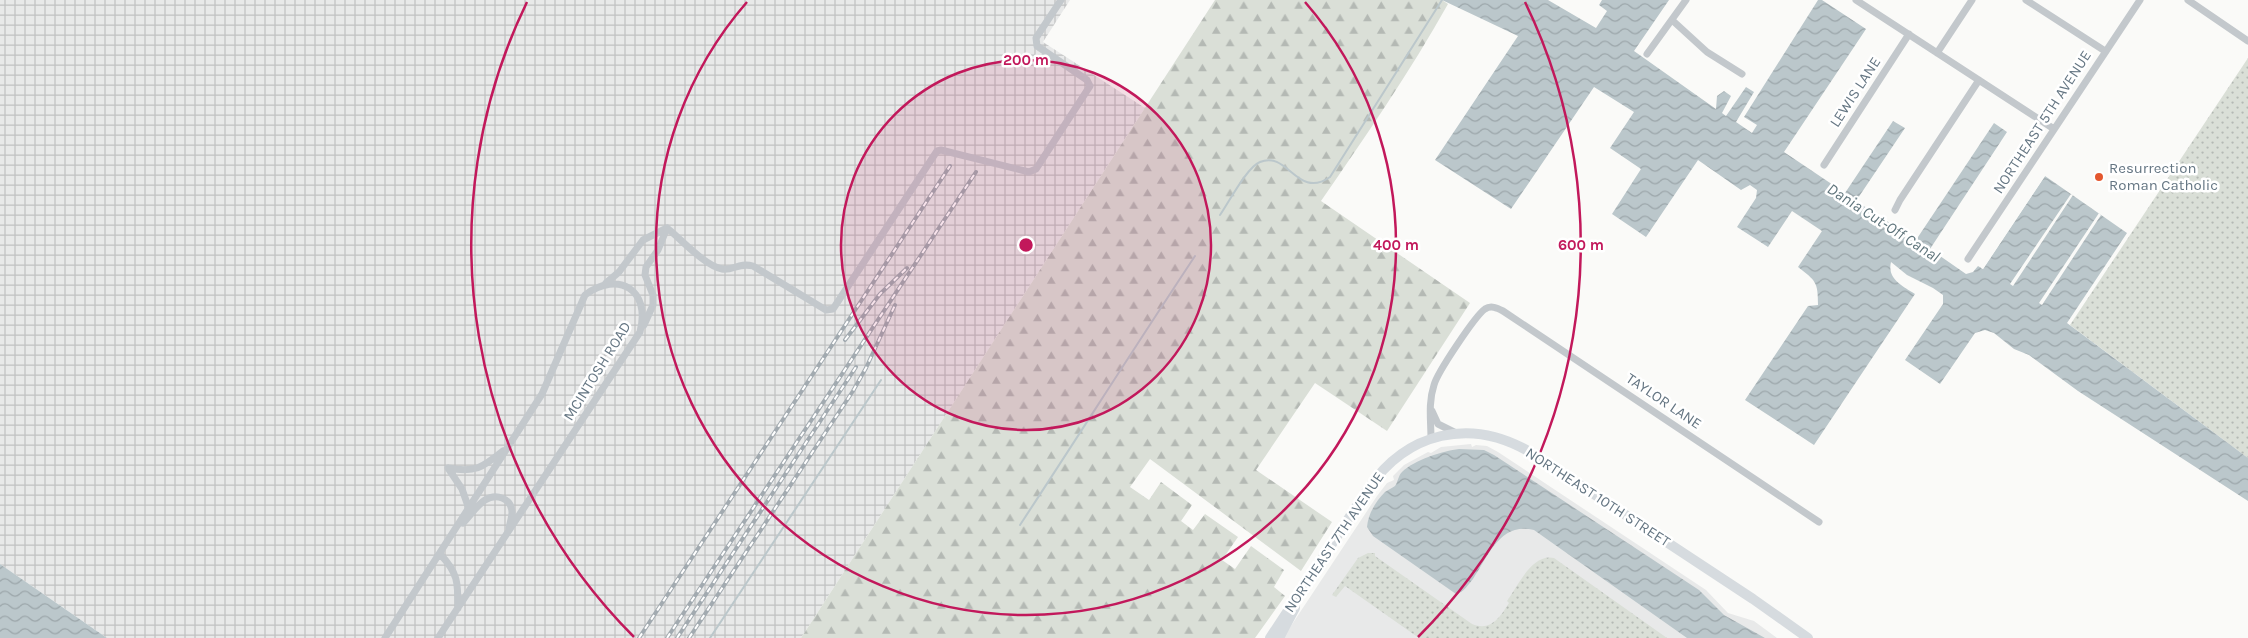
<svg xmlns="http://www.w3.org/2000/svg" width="2248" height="638" font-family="Karla,sans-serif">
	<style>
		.built { fill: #e8e9e9 }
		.industrial { fill: url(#industrial-grid) }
		.grass { fill: url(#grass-dots) }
		.forest { fill: url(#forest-firs) }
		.water { fill: url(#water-waves) }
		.pier { fill: #fafaf8 }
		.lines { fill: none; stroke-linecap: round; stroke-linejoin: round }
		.stream { stroke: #bbc7cb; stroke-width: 2 }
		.street { stroke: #c3c8cc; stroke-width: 7 }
		.secondary { stroke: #d6dbdf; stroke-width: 10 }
		.rail-casing { stroke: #a2aab0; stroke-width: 4 }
		.rail { stroke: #fff; stroke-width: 2; stroke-dasharray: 5.5; stroke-linecap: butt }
		.ring { fill: none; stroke: #c2185b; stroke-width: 2.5 }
		.poi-dot { fill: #e4572e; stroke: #fff; stroke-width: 2 }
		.labels { text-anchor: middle; stroke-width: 5; stroke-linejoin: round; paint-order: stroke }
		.street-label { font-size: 15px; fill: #657683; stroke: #fff }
		.poi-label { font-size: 15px; fill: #657683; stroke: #fff; text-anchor: start }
		.water-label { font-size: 16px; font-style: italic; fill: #60757c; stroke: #fff }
		.centre { fill: #c2185b; stroke: #fff; stroke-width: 2.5 }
		.ring-label { font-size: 15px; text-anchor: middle; font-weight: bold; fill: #c2185b; stroke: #fff; stroke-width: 5; stroke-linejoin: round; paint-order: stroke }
	</style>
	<defs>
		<pattern id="industrial-grid" width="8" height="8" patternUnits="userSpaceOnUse" patternTransform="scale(1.25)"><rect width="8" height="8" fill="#e8e9e9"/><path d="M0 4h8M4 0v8" fill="none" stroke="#c0c1c2"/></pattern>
		<pattern id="grass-dots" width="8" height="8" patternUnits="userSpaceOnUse" patternTransform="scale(1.25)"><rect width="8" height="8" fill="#dadfd7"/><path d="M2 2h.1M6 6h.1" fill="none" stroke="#b4b9b4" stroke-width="1.8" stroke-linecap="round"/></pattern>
		<pattern id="forest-firs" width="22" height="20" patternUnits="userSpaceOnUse" patternTransform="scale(1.25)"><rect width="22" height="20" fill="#dadfd7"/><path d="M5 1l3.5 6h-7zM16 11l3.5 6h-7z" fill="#b4b9b4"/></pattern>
		<pattern id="water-waves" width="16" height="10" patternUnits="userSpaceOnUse" patternTransform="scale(1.25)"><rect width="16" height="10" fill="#bbc7cb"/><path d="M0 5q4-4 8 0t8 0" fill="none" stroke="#9ca6aa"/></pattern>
	</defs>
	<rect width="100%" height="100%" fill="#fafaf8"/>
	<path class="built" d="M1471,444L1472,447L1476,445L1487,446L1498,452L1706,590L1728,613L1754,621L1777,638H1283L1377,496L1387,483L1394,480L1393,476L1404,465L1428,452L1431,453L1441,447Z"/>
	<path class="industrial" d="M0,0H1070L1043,42L1145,108L801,638H107L0,564Z"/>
	<path class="grass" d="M2248,58V458L2070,325Z
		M1368,553H1375V556L1472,624C1491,632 1500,617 1509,603L1507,601C1518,586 1532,553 1554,558L1667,638H1419L1345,586L1336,597L1332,595L1358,558Z"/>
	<path class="forest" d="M1215,0H1442L1448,4C1410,72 1365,137 1321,201L1470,303L1387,431L1315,383L1256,470L1332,522L1301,571L1150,459L1130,487L1149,500L1161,482L1192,505L1181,521L1193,530L1205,514L1238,537L1222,560L1235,569L1251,546L1284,570L1274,587L1285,596L1255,638H801Z"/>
	<path class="water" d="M1442,0H1548L1596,28L1607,11L1599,5L1602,0H1669L1634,51L1716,109L1717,96L1724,91L1731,96L1722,113L1726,116L1746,87L1754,92L1736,122L1752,133L1757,125L1744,117L1818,0H1822L1866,29L1784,152L1845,193L1893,121L1905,128L1856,201L1916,240L1994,123L2007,132L1930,249L1966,274L1973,272L1978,266L1983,269L2045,176L2127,233L2067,323L2248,458V501L2078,391L2029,355L2014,349L1994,333L1985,330L1975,333L1940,384L1905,360L1943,304V295L1933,288L1907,275L1891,262C1887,279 1902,286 1915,294L1814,445L1745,400L1808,306L1818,305C1818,282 1816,281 1798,267L1822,231L1792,211L1768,247L1737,227L1756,198L1757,190L1750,185L1741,190L1698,160L1646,237L1612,214L1641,169L1610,148L1634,112L1594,87L1511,209L1435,160L1518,36Z
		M1459,449L1484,450L1494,455L1699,590L1724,615L1765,638H1687L1534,530C1500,522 1489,555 1473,579C1468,585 1464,592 1456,594L1373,536L1367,527C1368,514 1376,501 1385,492C1388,490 1392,488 1395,486C1398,482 1398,476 1402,472C1414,460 1443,451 1459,449Z
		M0,564L107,638H0Z"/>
	<path class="pier" d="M2043,175L2045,176L1983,269L1981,268Z
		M2071,194L2073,195L2013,286L2010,284Z
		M2099,213L2101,215L2042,305L2039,303Z"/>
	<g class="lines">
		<path class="stream" d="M1220,215C1229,202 1247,167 1260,162C1288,150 1297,200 1330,177L1442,0
			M1020,525C1079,435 1136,345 1195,256
			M710,638L881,380"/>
		<path class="street" d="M1856,0L2054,129
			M2026,0L2105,51
			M2188,0L2248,41
			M1672,20L1707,52L1742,74
			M1937,53L1972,0
			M1647,54L1686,0
			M1824,165L1909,34
			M1895,210L1900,200L1979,80
			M667,228C681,239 705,266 722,269C733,271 739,262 753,266L826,310L833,309L937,151L941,150L1029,172L1036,169L1090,86L1087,80L1037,46L1036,38L1061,0
			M1968,259L2140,0
			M606,283L619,272L643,240L667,228
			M644,325L653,305V295L645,275L646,267L658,250L667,228
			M1432,411L1438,424L1456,433
			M1431,439C1431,421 1428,403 1434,385C1437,373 1475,316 1485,309C1491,305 1497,308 1503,311L1819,522
			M448,468C475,473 482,468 503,451
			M448,468L462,489L469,509
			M463,523C470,516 477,505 485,500C496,493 511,498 512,512C512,517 510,523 509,528
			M440,554C458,573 458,582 458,608
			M385,638L542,394L585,295C619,270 651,290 640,332L438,638"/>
		<path class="secondary" d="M1270,638L1368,489C1407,432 1470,417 1530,452L1753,599L1808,638
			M1279,638L1295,608"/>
		<g class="rail-casing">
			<path id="rail" d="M845,340L880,294L907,268
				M639,638L950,166
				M667,638L976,172
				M677,638L856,367
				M689,638L853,391L866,368L895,305"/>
		</g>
		<use href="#rail" class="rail"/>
	</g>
	<circle cx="1026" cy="245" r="185" fill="#c2185b" fill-opacity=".12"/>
	<g class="ring">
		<circle cx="1026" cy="245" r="185"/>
		<path d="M1305 2A370 370 0 1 1 747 2"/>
		<path d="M634 637A555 555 0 0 1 527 2M1525 2A555 555 0 0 1 1418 637"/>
	</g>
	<circle class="poi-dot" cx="2099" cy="177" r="5"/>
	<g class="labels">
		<g class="street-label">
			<text transform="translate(1855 92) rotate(-57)" y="5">LEWIS LANE</text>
			<text transform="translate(2042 122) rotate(-57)" y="5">NORTHEAST 5TH AVENUE</text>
			<text transform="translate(597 371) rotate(-58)" y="5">MCINTOSH ROAD</text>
			<text transform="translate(1664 401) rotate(34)" y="5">TAYLOR LANE</text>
			<text transform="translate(1598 497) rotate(33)" y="5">NORTHEAST 10TH STREET</text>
			<text transform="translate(1334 542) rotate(-56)" y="5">NORTHEAST 7TH AVENUE</text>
		</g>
		<g class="poi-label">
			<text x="2109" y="173">Resurrection<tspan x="2109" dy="17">Roman Catholic</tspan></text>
		</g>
		<g class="water-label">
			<text transform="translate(1884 222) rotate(33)" y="6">Dania Cut-Off Canal</text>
		</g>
	</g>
	<circle cx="1026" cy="245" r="8" class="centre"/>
	<g class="ring-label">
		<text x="1026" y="65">200 m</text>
		<text x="1396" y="250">400 m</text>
		<text x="1581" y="250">600 m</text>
	</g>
</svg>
